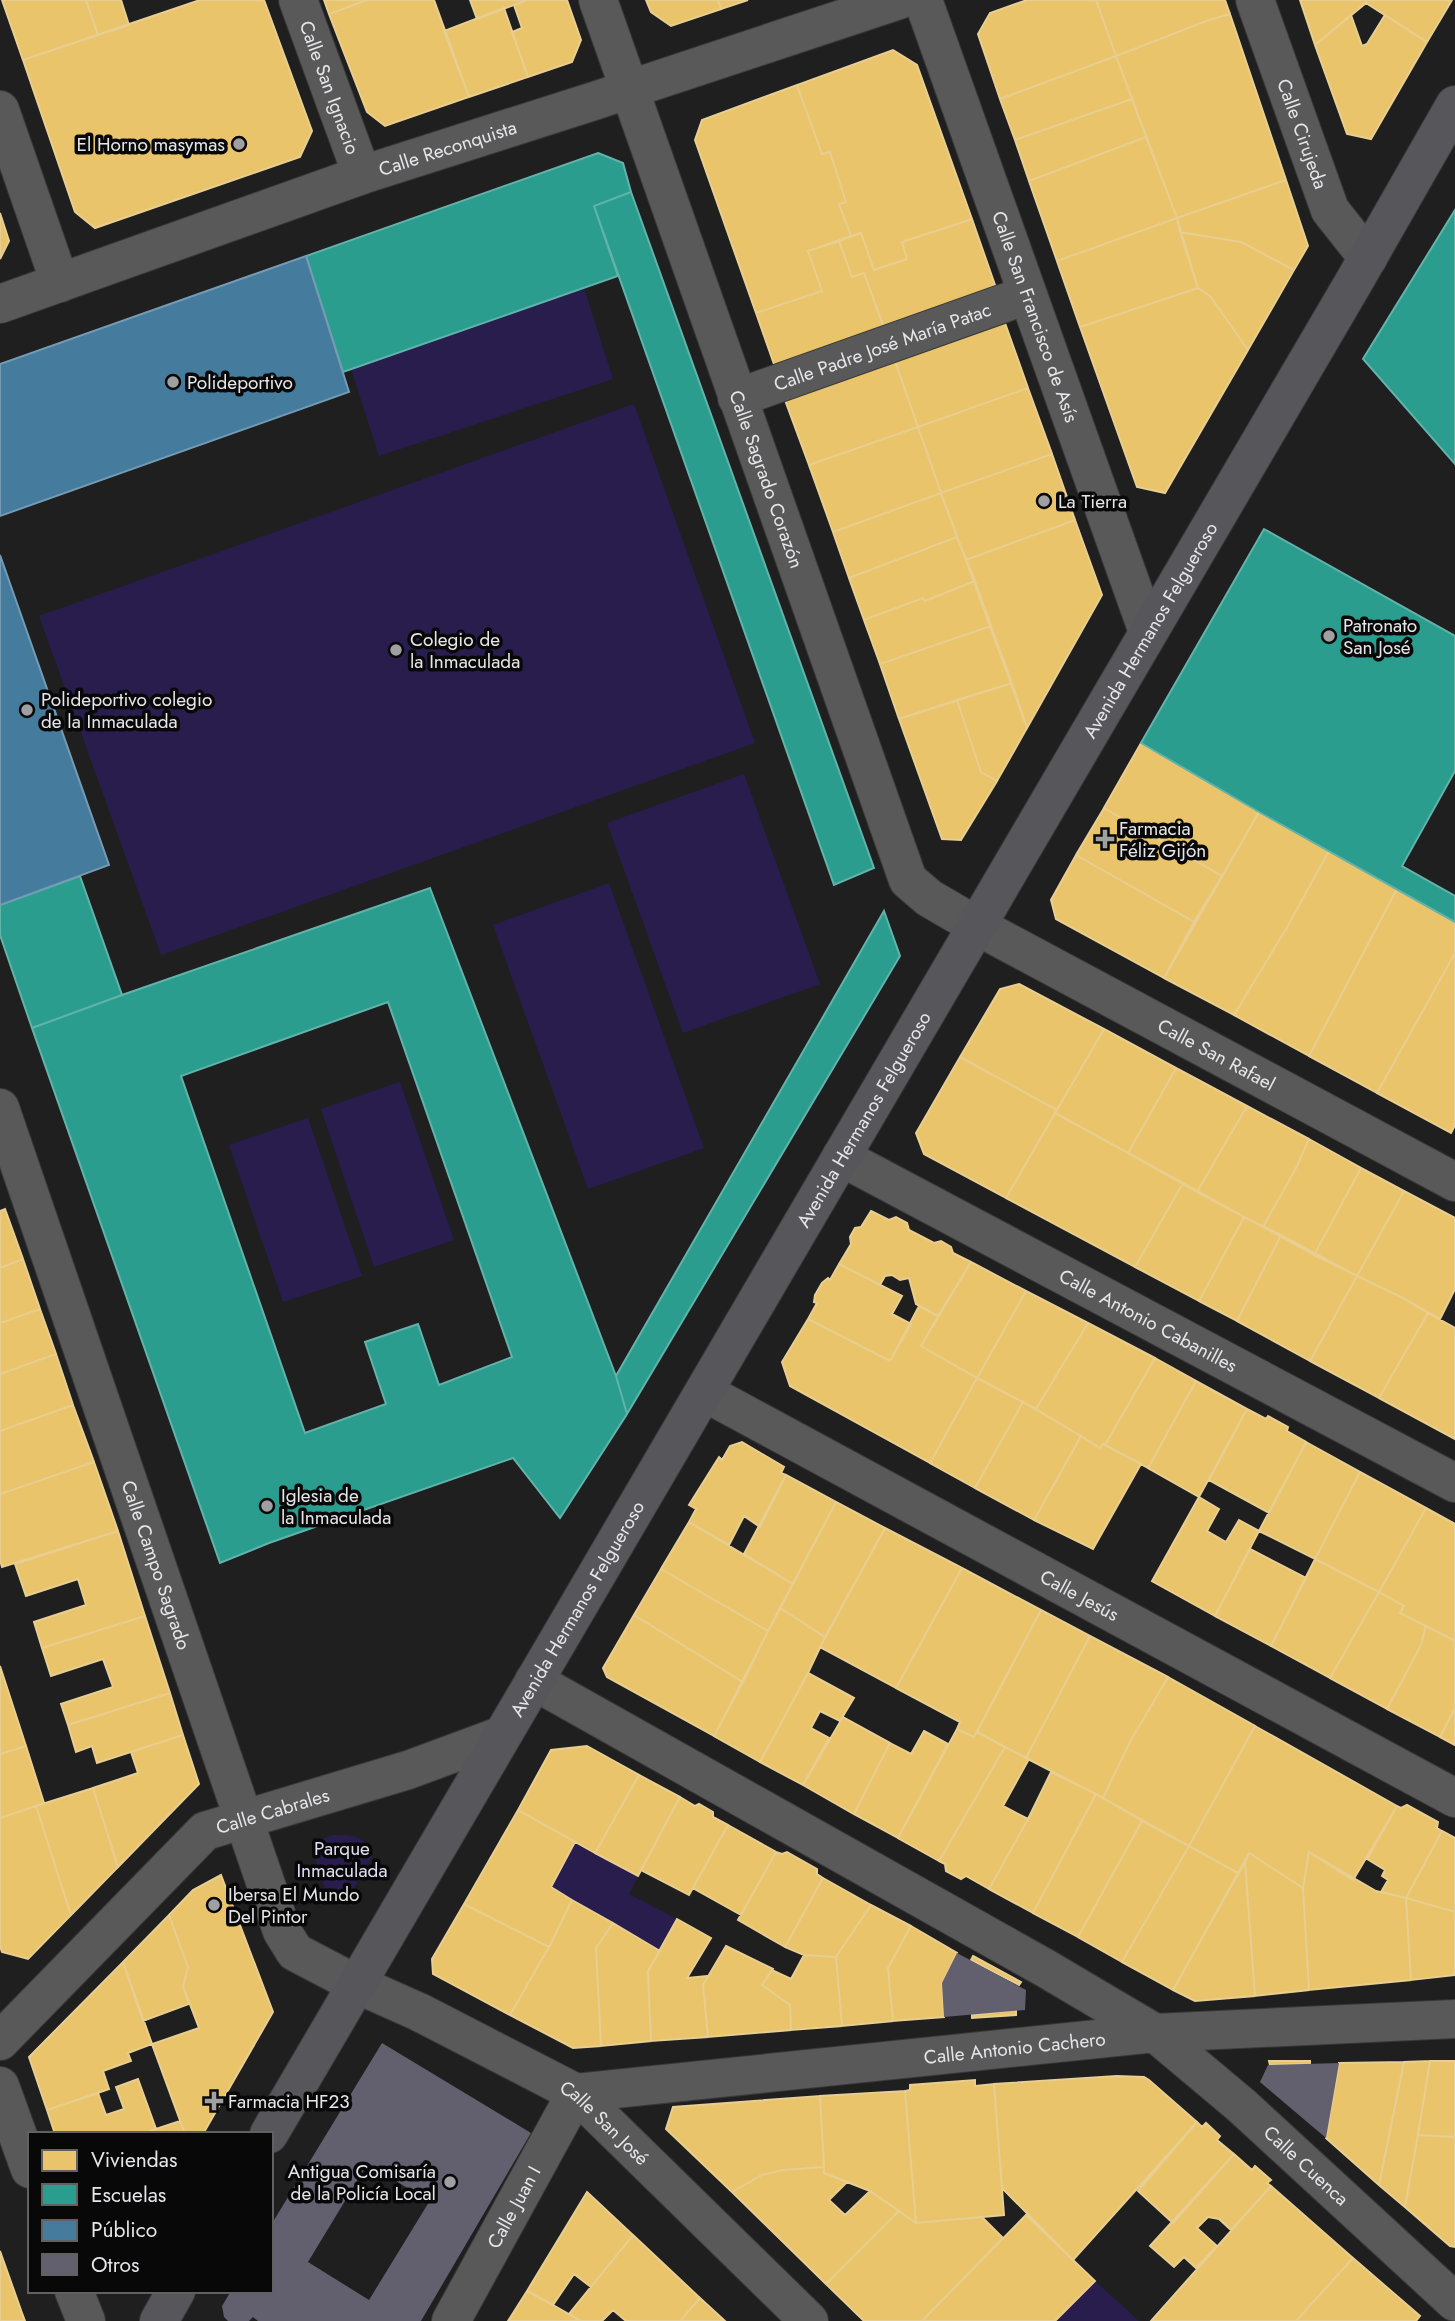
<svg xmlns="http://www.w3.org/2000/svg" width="1455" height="2321" font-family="Jost,sans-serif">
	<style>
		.green { fill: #291d4e }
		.homes { fill: #e9c46a; stroke: #e8ce90; stroke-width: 2 }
		.schools { fill: #2a9d8f; stroke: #62b3aa; stroke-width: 2; fill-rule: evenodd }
		.public { fill: #457b9d; stroke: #759bb4; stroke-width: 2 }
		.building { fill: #625f6e; fill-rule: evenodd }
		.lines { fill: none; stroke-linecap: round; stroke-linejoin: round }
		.street-casing { stroke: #393939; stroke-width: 40 }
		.secondary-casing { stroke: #393939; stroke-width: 40 }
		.street { stroke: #59595a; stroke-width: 38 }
		.secondary { stroke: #57575b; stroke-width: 38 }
		.poi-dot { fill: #a0a0a2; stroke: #080809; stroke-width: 2.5 }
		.labels { text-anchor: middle; stroke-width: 7; stroke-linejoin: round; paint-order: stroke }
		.street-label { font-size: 19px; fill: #e6e6e8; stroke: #080809 }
		.poi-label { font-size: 19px; fill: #e6e6e8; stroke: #080809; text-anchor: start }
		.park-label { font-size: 19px; fill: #e0def3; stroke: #080809 }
	</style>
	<rect width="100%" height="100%" fill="#1f1f20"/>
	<path class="green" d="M584,288L613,379L379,456L351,369Z
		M634,404L755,743L161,955L39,616Z
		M744,774L820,984L683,1033L607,823Z
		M609,883L704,1148L588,1189L493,925Z
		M400,1082L454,1240L374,1267L321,1109Z
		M308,1118L362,1276L283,1302L229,1145Z
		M333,1835C352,1835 368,1835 372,1857L346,1902L340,1903L332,1901C322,1884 317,1869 314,1849L325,1838Z
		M575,1842L638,1876L629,1894L677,1919L660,1951L551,1887Z
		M1095,2281L1139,2321H1055Z"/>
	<path class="homes" d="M2,0H86L98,35L23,60Z
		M86,0H121L129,25L98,35Z
		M200,0H264L312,131L300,157L95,228L75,212L23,60Z
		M324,0H367L329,14Z
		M367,0H434L469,97L385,126L367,112L329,14Z
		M470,0H527L477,19Z
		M527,0H567L581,40L572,62L528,77L512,32L522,28L514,5Z
		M646,0H718L721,9L671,26L651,12Z
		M718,0H748L721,9Z
		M1027,0H1096L1116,56L1000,99L978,34L990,13Z
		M1096,0H1225L1230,14L1209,20L1116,56Z
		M1300,0H1366V3L1315,45Z
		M1366,0H1452L1427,42L1366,3Z
		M504,8L528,77L469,97L444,31Z
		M1230,14L1286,180L1177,218L1116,56L1209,20Z
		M1351,15L1362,46L1367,44L1385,15L1427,42L1371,139L1347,134L1315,45Z
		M893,50L917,65L972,219L902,242L907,259L874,270L861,233L851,236L839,204L846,202L830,152L822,154L797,85Z
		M1116,56L1132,99L1015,140L1000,99Z
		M797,85L822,154L830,152L846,202L839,204L851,236L808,251L822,291L756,313L695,140L702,120Z
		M1132,99L1146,137L1029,181L1015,140Z
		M1146,137L1177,218L1057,261L1029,181Z
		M1286,180L1308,246L1294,270L1241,242L1180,232L1177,218Z
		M0,213L9,241L0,259Z
		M1177,218L1198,288L1080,327L1057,261Z
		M972,219L996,288L884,328L864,273L852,277L839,241L861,233L874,270L907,259L902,242Z
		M1180,232L1241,242L1294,270L1248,350L1210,296L1198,288Z
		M839,241L852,277L864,273L884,328L775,367L756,313L822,291L808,251Z
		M1198,288L1210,296L1248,350L1165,493L1137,487L1080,327Z
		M1005,323L1028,388L918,427L895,361Z
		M895,361L918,427L809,465L785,400Z
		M1028,388L1052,454L941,493L918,427Z
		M918,427L941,493L833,532L809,465Z
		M1052,454L1075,520L966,560L941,493Z
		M941,493L957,537L849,578L833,532Z
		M1075,520L1102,595L1027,728L966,560Z
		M957,537L975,581L925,601L923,598L864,620L849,578Z
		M975,581L991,626L880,664L864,620L923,598L925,601Z
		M991,626L1012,683L899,719L880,664Z
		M1012,683L1027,728L997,781L981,772L957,700Z
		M957,700L981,772L997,781L961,840L942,839L899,719Z
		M1141,743L1259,812L1222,876L1104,808Z
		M1104,808L1222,876L1194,922L1076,855Z
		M1259,812L1329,851L1286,929L1234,1015L1164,978Z
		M1329,851L1397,889L1309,1056L1234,1015L1286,929Z
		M1076,855L1194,922L1164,978L1056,919L1051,900Z
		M1397,889L1455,922V953L1377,1093L1309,1056Z
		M1455,953V1125L1451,1133L1377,1093Z
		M1019,984L1104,1029L1057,1110L960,1057L1000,989Z
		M1104,1029L1176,1068L1128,1153L1055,1113Z
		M960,1057L1057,1110L1006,1198L924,1154L916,1133Z
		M1176,1068L1247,1106L1197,1192L1128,1153Z
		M1247,1106L1309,1139L1297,1166L1263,1227L1197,1192Z
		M1055,1113L1183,1183L1135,1267L1006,1198Z
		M1309,1139L1361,1168L1314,1255L1263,1227L1297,1166Z
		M1361,1168L1404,1191L1357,1276L1314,1255Z
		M1183,1183L1244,1217L1199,1301L1135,1267Z
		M1404,1191L1455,1218V1289L1440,1319L1399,1296L1357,1276Z
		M5,1209L23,1259L0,1268V1211Z
		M871,1211L889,1220L896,1217L907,1223L909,1230L934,1243L941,1241L951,1247L953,1253L971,1262L938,1316L916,1304L909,1278L900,1280L892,1275L885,1276L880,1285L839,1264L851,1244L850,1237L855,1228L861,1227Z
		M1244,1217L1281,1235L1237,1321L1199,1301Z
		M1281,1235L1357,1276L1310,1361L1237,1321Z
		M23,1259L40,1309L0,1323V1268Z
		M971,1262L1026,1291L977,1378L921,1346Z
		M839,1264L902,1296L892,1314L911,1324L890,1361L808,1319L817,1303L814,1302L815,1295L822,1283L828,1278L830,1280Z
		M1357,1276L1399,1296L1428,1313L1379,1398L1310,1361Z
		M1026,1291L1088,1323L1036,1409L977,1378Z
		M919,1306L938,1316L921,1346L977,1378L930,1463L790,1386L782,1362L808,1319L890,1361Z
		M40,1309L56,1354L0,1374V1323Z
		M1428,1313L1455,1328V1439L1379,1398Z
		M1088,1323L1155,1358L1105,1445L1103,1444L1100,1448L1036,1409Z
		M56,1354L73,1405L0,1431V1374Z
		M1155,1358L1196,1381L1148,1468L1105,1445Z
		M977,1378L1023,1402L975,1488L930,1463Z
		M1196,1381L1247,1409L1199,1497L1148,1468Z
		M1023,1402L1081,1436L1034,1520L975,1488Z
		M73,1405L94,1462L0,1494V1431Z
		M1247,1409L1266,1419L1268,1416L1288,1427L1287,1431L1306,1442L1269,1513L1209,1480Z
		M1081,1436L1100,1448L1103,1444L1141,1464L1093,1549L1034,1520Z
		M742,1442L784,1467L781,1473L786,1475L760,1527L744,1516L729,1545L689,1522L696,1509L689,1505L719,1457L722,1460L730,1446Z
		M1306,1442L1360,1472L1315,1559L1259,1531Z
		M94,1462L118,1531L2,1567L0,1560V1494Z
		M1360,1472L1426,1508L1379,1592L1315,1559Z
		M786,1475L836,1502L793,1584L744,1554Z
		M1199,1497L1219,1509L1207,1531L1226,1542L1239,1520L1259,1531L1215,1616L1152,1581Z
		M836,1502L885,1528L825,1637L780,1608Z
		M1426,1508L1455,1524V1641L1400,1613L1404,1606L1379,1592Z
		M689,1522L793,1584L768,1631L661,1569Z
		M885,1528L962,1568L896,1688L820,1647Z
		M118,1531L145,1616L42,1648L34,1622L86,1605L78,1579L26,1596L15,1564Z
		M1250,1549L1306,1578L1271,1646L1215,1616Z
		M1315,1559L1379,1592L1330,1678L1271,1646Z
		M962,1568L1041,1610L974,1737L957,1729L960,1722L896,1688Z
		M661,1569L768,1631L743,1682L634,1615Z
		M1379,1592L1404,1606L1400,1613L1426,1626L1421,1645L1387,1709L1330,1678Z
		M780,1608L825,1637L808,1673L760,1762L714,1736Z
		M1041,1610L1090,1636L1026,1758L977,1732Z
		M634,1615L743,1682L714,1736L607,1677L603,1668Z
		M145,1616L170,1693L68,1725L61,1704L113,1687L103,1659L51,1676L42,1648Z
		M1426,1626L1455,1641V1708L1440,1737L1387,1709L1421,1645Z
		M1090,1636L1168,1677L1130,1742L1103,1798L1026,1758Z
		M0,1666L26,1746L0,1754Z
		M808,1673L854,1698L840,1721L820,1711L811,1728L829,1738L803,1785L760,1762Z
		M1168,1677L1255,1726L1189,1846L1103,1798L1130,1742Z
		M170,1693L183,1735L97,1763L92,1746L76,1752L68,1725Z
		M1455,1708V1745L1440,1737Z
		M843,1717L890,1743L854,1814L803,1785Z
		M1255,1726L1397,1806L1353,1880L1309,1852L1303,1888L1249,1853L1238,1873L1189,1846Z
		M957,1729L974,1737L977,1732L1005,1747L939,1861L898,1838Z
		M924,1731L948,1744L898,1838L854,1814L890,1743L911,1754Z
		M183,1735L199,1784L118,1867L93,1788L138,1773L131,1752Z
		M26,1746L44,1803L0,1818V1754Z
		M587,1746L639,1775L595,1853L518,1810L551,1750Z
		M1005,1747L1029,1759L1003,1806L1028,1819L989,1889L966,1876L961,1879L946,1871L945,1864L939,1861Z
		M1051,1772L1096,1794L1033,1913L989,1889L1028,1819Z
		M639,1775L680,1797L638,1876L595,1853Z
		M93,1788L118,1867L71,1915L36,1806Z
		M1096,1794L1142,1821L1078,1937L1033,1913Z
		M680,1797L695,1806L699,1804L713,1812V1817L728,1825L689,1895L641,1870Z
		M1407,1805L1438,1822L1437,1828L1442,1831L1406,1898L1381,1892L1388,1880L1382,1876L1385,1870L1367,1859L1397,1806L1401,1808Z
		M36,1806L71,1915L28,1959L2,1952L0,1946V1818Z
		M518,1810L575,1842L551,1887L572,1900L549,1947L464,1904Z
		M1142,1821L1189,1846L1122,1962L1078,1937Z
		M728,1825L776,1852L741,1915L693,1888Z
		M1442,1831L1455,1838V1912L1406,1898Z
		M1189,1846L1238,1873L1173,1990L1122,1962Z
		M776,1852L782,1854L787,1852L817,1869V1874L823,1878L785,1947L738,1920Z
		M1309,1852L1376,1891L1406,1898L1411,1980L1309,1990L1303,1888Z
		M1249,1853L1303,1888L1309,1990L1255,1996L1245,1862Z
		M1245,1862L1255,1996L1195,2001L1173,1990Z
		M221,1875L273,2012L203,2134H185L152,2044L199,2028L183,1986L188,1967L169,1915L193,1890Z
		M823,1878L871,1905L836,1957L804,1955L785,1947Z
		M1406,1898L1455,1912V1975L1411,1980Z
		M572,1900L613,1923L596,1948L601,2046L573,2048L510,2015L549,1947Z
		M464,1904L549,1947L510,2015L433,1974L432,1959Z
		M871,1905L911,1926L888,1968L893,2021L842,2026L836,1957Z
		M169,1915L188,1967L183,1986L189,2004L143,2021L123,1962Z
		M677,1919L711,1938L687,1978L708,1976L703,1985L708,2037L651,2041L648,1971Z
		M613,1923L660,1951L648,1971L651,2041L601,2046L596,1948Z
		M911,1926L957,1953L942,1983L944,2017L893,2021L888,1968Z
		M726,1946L773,1969L762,1985L790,2005L791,2030L708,2037L703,1985Z
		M804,1955L836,1957L842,2026L791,2030L790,2005L762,1985L772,1970L791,1979Z
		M973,1956L1021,1982L1019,1985L971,1960Z
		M123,1962L152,2044L128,2053L131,2061L103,2071L109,2089L47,2110L29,2057Z
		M1016,2010V2015L972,2018V2015Z
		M1269,2061H1310V2064L1270,2065Z
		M1430,2061H1455V2137L1418,2135Z
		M1430,2061L1418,2135L1405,2207L1379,2185L1404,2062Z
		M1404,2062L1379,2185L1326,2138L1339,2063Z
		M1117,2076L1144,2077L1149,2080L1197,2122L1073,2260L1002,2188L994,2084Z
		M138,2079L156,2129L142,2134H55L47,2110L98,2093L106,2115L124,2109L116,2087Z
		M975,2080V2086L994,2084L1004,2215L916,2223L905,2091L910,2090V2085Z
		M905,2091L916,2223L870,2191L824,2173V2167L820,2096Z
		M820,2096L824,2167L783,2170L762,2175L732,2192L666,2129L673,2107Z
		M180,2121L185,2134H142L156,2129Z
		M1197,2122L1202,2127L1206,2123L1220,2136L1217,2140L1234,2154L1173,2223L1138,2191Z
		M1418,2135L1455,2137V2247L1450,2246L1405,2207Z
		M1234,2154L1252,2170L1255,2166L1271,2180L1267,2183L1271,2186L1231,2230L1219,2219L1208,2217L1197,2228L1217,2246L1196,2268L1184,2257L1174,2267L1150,2246Z
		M824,2167V2173L847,2182L829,2200L845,2215L870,2191L899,2211L826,2284L732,2192L762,2175L783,2170Z
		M1271,2186L1353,2258L1296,2321H1151Z
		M587,2192L633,2235L591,2287L574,2274L553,2305L527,2291Z
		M899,2211L916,2223L982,2217L1003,2238L922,2321H864L826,2284Z
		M1026,2215L1095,2281L1055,2321H922Z
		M633,2235L700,2298L680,2321H626L613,2310L602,2321H581L569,2314Z
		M0,2251L22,2313L25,2321H0Z
		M1353,2258L1420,2316L1416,2321H1296Z
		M527,2291L553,2305L581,2321H508Z
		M700,2298L725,2321H680Z"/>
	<path class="schools" d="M598,153L623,163L631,192L594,206L618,276L343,372L306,256Z
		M631,192L874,868L834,885L594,206Z
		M1455,210V464L1363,359Z
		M1264,529L1455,636V771L1402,866L1455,896V922L1259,812L1141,743Z
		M80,876L122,995L32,1028L0,935V905Z
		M430,888L616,1376L627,1414L560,1518L513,1458L269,1543L220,1563L32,1028L122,995ZM388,1002L512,1357L439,1385L418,1324L365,1342L386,1404L305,1433L181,1076Z
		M884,911L900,956L627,1414L616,1376Z"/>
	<path class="public" d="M306,256L349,392L0,516V364Z
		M0,555L109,865L0,905Z"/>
	<path class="building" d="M957,1953L1026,1990L1025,2010L944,2017L942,1983Z
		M382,2043L531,2133L421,2321H258L253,2317L249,2321H228L224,2317L222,2306L231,2291H271V2225ZM368,2163L429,2202L369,2300L308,2262Z
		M1339,2063L1326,2138L1260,2082L1268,2065Z"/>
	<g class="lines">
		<g class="street-casing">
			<g id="street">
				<path id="s1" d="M298,0L362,175"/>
				<path id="s2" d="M598,0L908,880L929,898L977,926L1455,1182"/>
				<path id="s3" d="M923,0L1148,632"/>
				<path id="s4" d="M1255,0L1330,210L1368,258"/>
				<path d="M0,110L60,283"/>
				<path id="s5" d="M0,304L362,175L594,101L899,0"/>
				<path id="s6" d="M737,398L1027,295"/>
				<path id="s7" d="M0,1108L282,1931L295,1952L356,1984L419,2012L576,2093L809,2321"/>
				<path id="s8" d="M841,1157L1455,1483"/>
				<path id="s9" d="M704,1392L1455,1798"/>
				<path id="s10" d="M534,1681L1045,1968L1155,2033L1242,2106L1455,2302"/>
				<path id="s11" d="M0,2041L205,1831L408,1770L500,1736"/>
				<path d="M0,2086L30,2169"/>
				<path id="s12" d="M576,2093L1155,2033L1455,2019"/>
				<path d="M74,2291L86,2321"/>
				<path id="s13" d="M451,2321L576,2093"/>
			</g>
		</g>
		<g class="secondary-casing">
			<g id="secondary">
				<path id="s14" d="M269,2134L1355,280L1455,105"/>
				<path d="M159,2321L176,2291"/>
			</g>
		</g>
		<use href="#street" class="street"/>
		<use href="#secondary" class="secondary"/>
	</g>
	<g class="poi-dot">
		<circle cx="239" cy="144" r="7"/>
		<circle cx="173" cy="382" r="7"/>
		<circle cx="1044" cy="501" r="7"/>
		<circle cx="1329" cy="636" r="7"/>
		<circle cx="396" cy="650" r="7"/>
		<circle cx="27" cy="710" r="7"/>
		<path d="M1101.5 828.5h7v7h7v7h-7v7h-7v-7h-7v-7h7z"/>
		<circle cx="267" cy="1506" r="7"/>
		<circle cx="214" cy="1905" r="7"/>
		<path d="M210.5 2090.5h7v7h7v7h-7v7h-7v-7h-7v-7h7z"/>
		<circle cx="450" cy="2182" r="7"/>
	</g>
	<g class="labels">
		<g class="street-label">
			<text dy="7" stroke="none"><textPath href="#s1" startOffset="93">Calle San Ignacio</textPath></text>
			<text dy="7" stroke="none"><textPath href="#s4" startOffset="142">Calle Cirujeda</textPath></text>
			<text dy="7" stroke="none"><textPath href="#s5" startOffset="474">Calle Reconquista</textPath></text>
			<text dy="7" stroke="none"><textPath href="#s3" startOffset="336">Calle San Francisco de Asís</textPath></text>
			<text dy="7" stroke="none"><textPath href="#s6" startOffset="154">Calle Padre José María Patac</textPath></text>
			<text dy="7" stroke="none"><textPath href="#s2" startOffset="508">Calle Sagrado Corazón</textPath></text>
			<text dy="7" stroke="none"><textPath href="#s14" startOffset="1743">Avenida Hermanos Felgueroso</textPath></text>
			<text dy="7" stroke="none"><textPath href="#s2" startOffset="1288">Calle San Rafael</textPath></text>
			<text dy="7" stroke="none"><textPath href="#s14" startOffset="1176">Avenida Hermanos Felgueroso</textPath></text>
			<text dy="7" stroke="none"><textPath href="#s8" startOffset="348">Calle Antonio Cabanilles</textPath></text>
			<text dy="7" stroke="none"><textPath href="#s7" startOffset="483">Calle Campo Sagrado</textPath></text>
			<text dy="7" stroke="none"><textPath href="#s9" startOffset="427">Calle Jesús</textPath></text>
			<text dy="7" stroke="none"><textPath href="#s14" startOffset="609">Avenida Hermanos Felgueroso</textPath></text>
			<text dy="7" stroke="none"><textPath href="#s11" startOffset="364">Calle Cabrales</textPath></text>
			<text dy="7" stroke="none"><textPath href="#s12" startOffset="441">Calle Antonio Cachero</textPath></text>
			<text dy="7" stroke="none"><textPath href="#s7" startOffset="1250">Calle San José</textPath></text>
			<text dy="7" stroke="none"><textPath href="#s10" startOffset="915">Calle Cuenca</textPath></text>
			<text dy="7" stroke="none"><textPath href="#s13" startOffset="130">Calle Juan I</textPath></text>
		</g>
		<g class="poi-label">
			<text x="225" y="151" text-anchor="end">El Horno masymas</text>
			<text x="187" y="389">Polideportivo</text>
			<text x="1058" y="508">La Tierra</text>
			<text x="1343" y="632">Patronato<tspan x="1343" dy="22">San José</tspan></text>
			<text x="410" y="646">Colegio de<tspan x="410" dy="22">la Inmaculada</tspan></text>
			<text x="41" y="706">Polideportivo colegio<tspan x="41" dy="22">de la Inmaculada</tspan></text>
			<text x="1119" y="835">Farmacia<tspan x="1119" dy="22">Féliz Gijón</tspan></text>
			<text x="281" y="1502">Iglesia de<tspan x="281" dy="22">la Inmaculada</tspan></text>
			<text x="228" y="1901">Ibersa El Mundo<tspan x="228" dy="22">Del Pintor</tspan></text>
			<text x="228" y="2108">Farmacia HF23</text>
			<text x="436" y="2178" text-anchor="end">Antigua Comisaría<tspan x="436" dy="22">de la Policía Local</tspan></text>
		</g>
		<g class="park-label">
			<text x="342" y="1855">Parque<tspan x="342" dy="22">Inmaculada</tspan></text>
		</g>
	</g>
	<rect x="28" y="2132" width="245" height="161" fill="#080809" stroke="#616162" stroke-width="2"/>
	<rect x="42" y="2150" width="35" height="21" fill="#e9c46a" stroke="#616162" stroke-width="2"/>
	<text x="91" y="2167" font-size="21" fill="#e6e6e8">Viviendas</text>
	<rect x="42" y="2184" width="35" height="21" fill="#2a9d8f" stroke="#616162" stroke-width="2"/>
	<text x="91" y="2202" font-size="21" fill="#e6e6e8">Escuelas</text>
	<rect x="42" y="2220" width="35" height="21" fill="#457b9d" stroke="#616162" stroke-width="2"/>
	<text x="91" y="2237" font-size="21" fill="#e6e6e8">Público</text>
	<rect x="42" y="2254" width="35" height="21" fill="#625f6e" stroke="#616162" stroke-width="2"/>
	<text x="91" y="2272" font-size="21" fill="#e6e6e8">Otros</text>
</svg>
